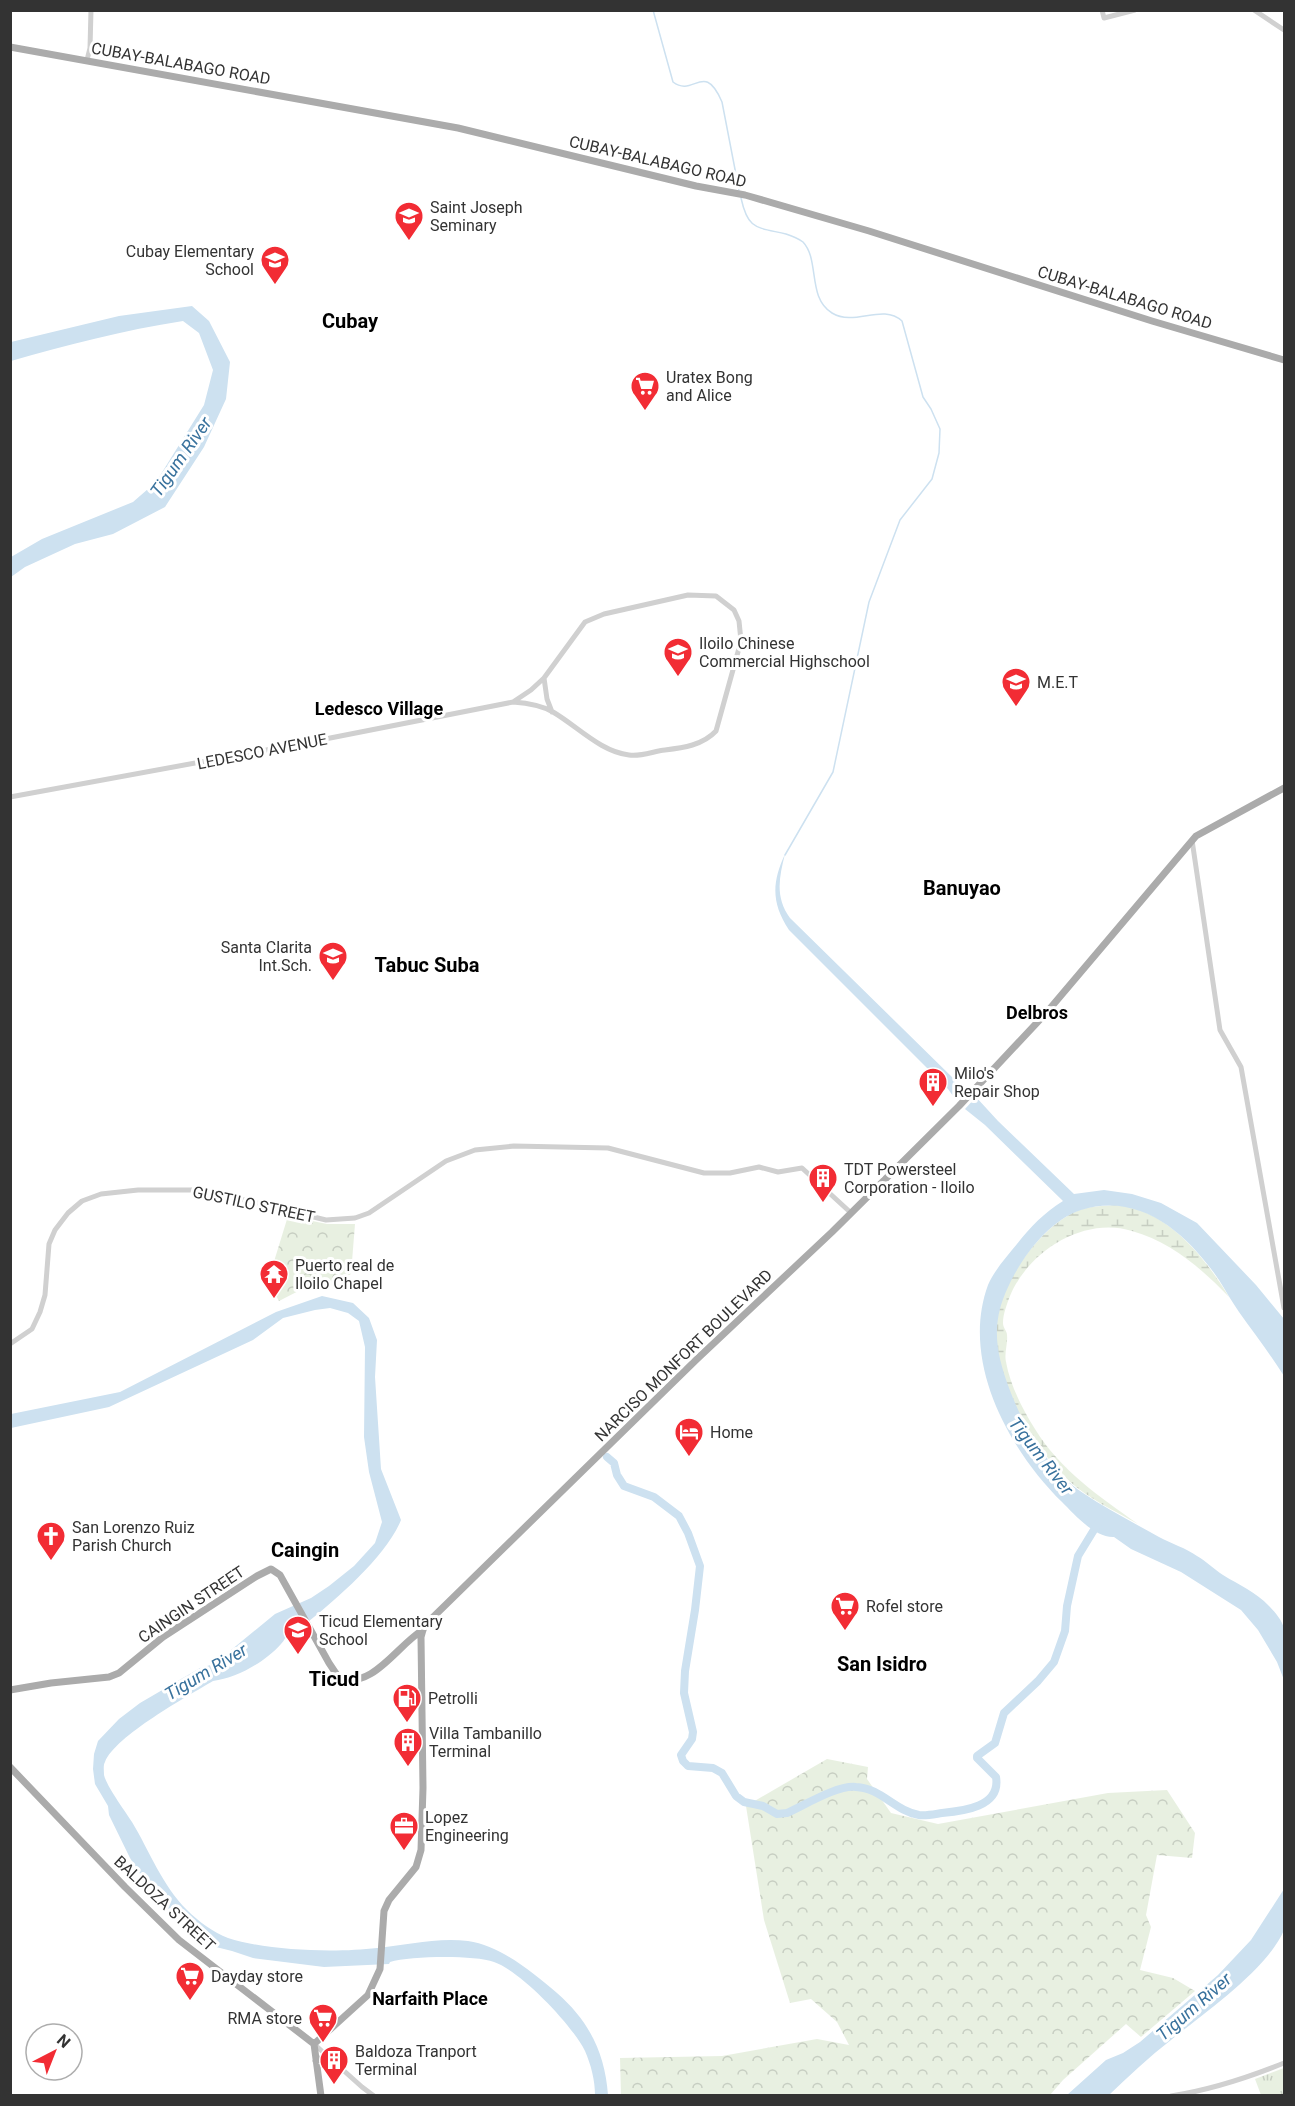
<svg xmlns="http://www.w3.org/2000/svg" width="1295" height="2106" font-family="Roboto,sans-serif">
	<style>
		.grass { fill: url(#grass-tufts) }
		.forest { fill: url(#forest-crowns) }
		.wetland { fill: url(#wetland-marsh) }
		.water { fill: #cde1f0 }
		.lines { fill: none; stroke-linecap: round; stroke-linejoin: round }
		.stream { stroke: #cde1f0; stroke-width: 1.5 }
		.river { stroke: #cde1f0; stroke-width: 8 }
		.minor { stroke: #d0d0d0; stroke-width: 5 }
		.major { stroke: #ababab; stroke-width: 7 }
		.labels { text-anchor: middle; stroke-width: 6; stroke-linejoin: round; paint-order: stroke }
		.street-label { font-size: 16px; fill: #333; stroke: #fff }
		.poi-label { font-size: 16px; fill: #333; stroke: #fff; text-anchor: start }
		.water-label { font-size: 18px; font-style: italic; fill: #39729d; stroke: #fff }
		.neighbourhood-label { font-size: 18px; font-weight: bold; fill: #000; stroke: #fff }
		.quarter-label { font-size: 20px; font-weight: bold; fill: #000; stroke: #fff }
	</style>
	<defs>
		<pattern id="grass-tufts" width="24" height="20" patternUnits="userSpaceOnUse" patternTransform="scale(1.5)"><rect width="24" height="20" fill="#e8f0e1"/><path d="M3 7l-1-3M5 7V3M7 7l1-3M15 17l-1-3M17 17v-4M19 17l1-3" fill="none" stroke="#c7cec2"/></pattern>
		<pattern id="forest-crowns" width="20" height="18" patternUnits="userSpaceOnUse" patternTransform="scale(1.5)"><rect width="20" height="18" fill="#e8f0e1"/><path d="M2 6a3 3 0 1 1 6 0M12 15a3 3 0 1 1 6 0" fill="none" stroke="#c7cec2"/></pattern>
		<pattern id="wetland-marsh" width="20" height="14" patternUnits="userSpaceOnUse" patternTransform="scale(1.5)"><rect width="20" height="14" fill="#e8f0e1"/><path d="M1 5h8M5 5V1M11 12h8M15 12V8" fill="none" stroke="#c7cec2"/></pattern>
	</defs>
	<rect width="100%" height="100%" fill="#fff"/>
	<path class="grass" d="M1284,2068V2095H1261L1255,2079Z"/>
	<path class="forest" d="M288,1216L327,1224H355L351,1274L329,1287L316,1282L279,1301L268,1281Z
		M827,1759L868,1767L867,1779L891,1813L938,1824L1108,1793L1167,1790L1195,1833L1192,1858L1157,1855L1146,1915L1151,1927L1140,1970L1173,1978L1195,1991L1141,2037L1126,2024L1063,2080L1050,2095H621L620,2058L722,2056L817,2039L849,2045L837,2022L811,1999L790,2003L764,1920L746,1806Z"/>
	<path class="wetland" d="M1115,1205C1166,1208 1204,1256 1229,1297C1201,1268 1171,1242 1132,1231C1083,1216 1028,1252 1010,1296C1007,1304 1003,1314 1003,1323C1003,1328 1007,1331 1007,1335C1008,1344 1004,1353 1006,1362C1010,1385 1023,1410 1035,1429C1060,1470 1100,1497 1138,1524C1115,1511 1089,1499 1069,1481C1030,1444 990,1375 997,1320C1000,1298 1011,1275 1024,1258C1038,1239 1057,1219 1079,1210C1090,1206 1103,1206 1115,1205Z"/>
	<path class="water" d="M192,306L209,321L230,362L226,399L204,447L165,507L113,534L75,544L25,567L11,577V557L42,539L133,502L156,482L204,405L213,370L199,333L183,321C124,330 67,345 11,361V342L119,316Z
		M785,854C779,878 775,897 790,918L954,1079L968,1088L956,1100L948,1089L789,930C771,903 772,882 785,854Z
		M976,1097L998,1121L1074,1194L1104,1190L1132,1194L1161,1203L1197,1223L1256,1285L1284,1319V1376C1270,1354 1254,1333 1239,1312C1232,1302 1226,1291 1219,1280C1188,1234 1140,1191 1081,1210C1047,1221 1018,1262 1005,1294C991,1328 997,1355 1009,1388C1023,1426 1049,1470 1083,1493C1107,1509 1134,1523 1159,1537C1172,1544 1186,1548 1197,1556C1206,1561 1214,1569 1223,1575C1239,1585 1256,1592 1269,1606C1274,1611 1283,1621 1284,1629C1288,1644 1285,1664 1284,1680L1277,1662L1258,1630L1241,1610L1181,1572L1131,1549L1114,1537C1095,1538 1075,1515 1062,1502C1009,1450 960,1361 988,1285C994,1271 1007,1256 1017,1244C1031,1226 1044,1213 1063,1201L985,1125L965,1109Z
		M322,1296L353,1303L369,1318L377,1340L375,1377L381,1469L401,1520C387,1555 338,1598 309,1621C303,1626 294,1628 289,1633C286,1636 284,1641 281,1644C265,1662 237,1678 213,1681C188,1696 115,1736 105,1762C103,1765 104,1771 104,1775C107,1787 125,1811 132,1822C150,1852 162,1885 187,1910C198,1921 214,1933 228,1938C268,1951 335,1953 377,1948C406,1945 438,1937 468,1941C501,1946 532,1972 557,1993C589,2021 605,2053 608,2095H595C595,2080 591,2065 585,2051C573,2026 521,1971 494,1962C474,1955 411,1956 390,1962L389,1964L324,1967L253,1958L232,1951L212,1946L197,1938L183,1929L160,1905L130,1858L109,1815L108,1806L95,1784L93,1769L94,1754L98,1741L119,1719L140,1703L200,1668L214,1664L275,1614L311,1598L329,1586L354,1566L375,1543L382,1522L369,1472L364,1437L365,1347L359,1321L348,1313L330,1308L315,1310L283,1318L253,1340L109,1407L11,1428V1414L120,1392L276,1312Z
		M1284,1889C1285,1901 1288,1919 1284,1930C1268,1969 1203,2014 1171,2040C1149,2057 1129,2076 1109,2095H1067L1106,2060L1123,2053L1140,2042L1218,1975L1251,1940Z"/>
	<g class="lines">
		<path class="stream" d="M653,10L673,82C694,98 704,60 722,102L739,190
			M741,198C748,230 756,227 786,234C792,236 798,238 803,242C820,260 807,298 832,313C855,327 882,303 902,321L923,397L931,409L940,429L939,453L932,479L900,520L869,602L833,772L785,855"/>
		<path class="river" d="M607,1457L614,1463L617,1475L624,1486L654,1497L679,1516L688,1533L700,1566L695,1610L685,1671L684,1693L693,1732L692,1739L681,1755L683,1761L688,1766L713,1768L722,1773L736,1796L744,1802L763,1806L777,1814L787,1813C805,1805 837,1785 856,1787C881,1788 895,1811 919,1815C926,1816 935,1814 942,1813C963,1811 1001,1807 996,1777L977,1758V1756L995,1743L1004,1713L1038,1681L1054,1662L1065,1631L1067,1606L1078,1556L1100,1520"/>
		<path class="minor" d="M1102,10L1104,18L1135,10
			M1254,10L1284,30
			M87,60L90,48L91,10
			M513,702L531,690L544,678L547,699L552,712
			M10,797L315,741L513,702C527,703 541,705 553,712C577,726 601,752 629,755C641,757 654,751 665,750C683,748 703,745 716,731L741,641L739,621L734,610L716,596L688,595L604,614L585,622L544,678
			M1192,840L1220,1030L1241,1067L1284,1308
			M10,1344L32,1329L40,1312L45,1295L49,1244L55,1230L68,1213L82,1201L101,1194L138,1190H194L236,1198L326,1220L355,1218L369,1213L446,1161L475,1150L514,1146L608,1148L704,1173H730L759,1167L778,1172L802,1168L850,1212
			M314,2044L362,2087L374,2096
			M1171,2096C1210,2090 1247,2078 1284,2063"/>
		<path class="major" d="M10,47L458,128L696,186L745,195L869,231L1152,321L1284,360
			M10,1690L51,1683L109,1677L119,1673L163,1637L257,1576L271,1569L280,1575L329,1663L339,1678C373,1690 398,1644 423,1630
			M10,1767L125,1887L179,1940L314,2044
			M314,2044L368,1995L380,1969L384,1911L389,1900L416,1867L421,1850L423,1788L421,1637L424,1626L696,1360L832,1232L959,1106L1047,1012L1196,836L1284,788
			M314,2044L321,2096
			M316,2061L328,2056"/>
	</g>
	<defs>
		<g id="university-pin" transform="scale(1.5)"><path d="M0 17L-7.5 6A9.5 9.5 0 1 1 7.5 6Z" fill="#f22c34" stroke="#fff"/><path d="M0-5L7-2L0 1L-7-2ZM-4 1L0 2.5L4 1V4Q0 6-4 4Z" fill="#fff"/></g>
		<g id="school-pin" transform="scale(1.5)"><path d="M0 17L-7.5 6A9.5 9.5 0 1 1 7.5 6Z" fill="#f22c34" stroke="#fff"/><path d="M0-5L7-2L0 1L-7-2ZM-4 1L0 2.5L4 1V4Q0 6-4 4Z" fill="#fff"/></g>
		<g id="supermarket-pin" transform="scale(1.5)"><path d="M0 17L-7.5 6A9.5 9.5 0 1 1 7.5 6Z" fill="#f22c34" stroke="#fff"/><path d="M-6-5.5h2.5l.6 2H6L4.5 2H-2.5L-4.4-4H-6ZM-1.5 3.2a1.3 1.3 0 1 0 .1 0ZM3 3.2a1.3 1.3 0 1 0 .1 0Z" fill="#fff"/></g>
		<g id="building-pin" transform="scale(1.5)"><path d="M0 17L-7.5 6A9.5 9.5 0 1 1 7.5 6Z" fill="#f22c34" stroke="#fff"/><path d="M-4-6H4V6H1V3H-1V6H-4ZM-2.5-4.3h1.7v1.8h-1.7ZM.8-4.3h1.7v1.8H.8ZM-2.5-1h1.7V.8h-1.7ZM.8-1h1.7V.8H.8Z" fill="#fff"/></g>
		<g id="temple-pin" transform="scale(1.5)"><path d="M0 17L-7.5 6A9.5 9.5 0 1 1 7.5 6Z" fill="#f22c34" stroke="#fff"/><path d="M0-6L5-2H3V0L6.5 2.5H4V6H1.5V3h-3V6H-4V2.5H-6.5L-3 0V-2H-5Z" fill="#fff"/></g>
		<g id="hotel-pin" transform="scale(1.5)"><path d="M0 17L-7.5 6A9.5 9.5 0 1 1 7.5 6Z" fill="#f22c34" stroke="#fff"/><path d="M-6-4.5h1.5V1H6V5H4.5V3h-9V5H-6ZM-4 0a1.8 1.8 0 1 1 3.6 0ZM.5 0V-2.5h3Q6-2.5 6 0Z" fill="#fff"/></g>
		<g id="church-pin" transform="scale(1.5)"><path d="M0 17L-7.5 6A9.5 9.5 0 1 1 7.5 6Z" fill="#f22c34" stroke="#fff"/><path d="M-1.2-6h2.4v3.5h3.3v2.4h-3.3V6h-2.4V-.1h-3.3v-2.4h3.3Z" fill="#fff"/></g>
		<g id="fuel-pin" transform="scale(1.5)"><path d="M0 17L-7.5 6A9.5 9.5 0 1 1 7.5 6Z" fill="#f22c34" stroke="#fff"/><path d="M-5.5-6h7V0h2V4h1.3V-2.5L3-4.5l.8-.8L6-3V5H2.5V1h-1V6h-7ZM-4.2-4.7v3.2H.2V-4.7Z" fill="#fff"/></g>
		<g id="office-pin" transform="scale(1.5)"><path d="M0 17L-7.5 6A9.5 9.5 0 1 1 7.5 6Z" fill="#f22c34" stroke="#fff"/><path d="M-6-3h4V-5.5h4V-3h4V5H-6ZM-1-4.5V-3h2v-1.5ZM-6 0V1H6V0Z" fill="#fff"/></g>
	</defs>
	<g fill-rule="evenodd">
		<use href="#university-pin" x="409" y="216"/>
		<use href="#school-pin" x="275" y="260"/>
		<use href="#supermarket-pin" x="645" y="386"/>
		<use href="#school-pin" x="678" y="652"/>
		<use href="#school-pin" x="1016" y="682"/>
		<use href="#school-pin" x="333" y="956"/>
		<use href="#building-pin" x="933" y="1082"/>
		<use href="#building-pin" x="823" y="1178"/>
		<use href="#temple-pin" x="274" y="1274"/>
		<use href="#hotel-pin" x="689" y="1432"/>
		<use href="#church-pin" x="51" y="1536"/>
		<use href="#supermarket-pin" x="845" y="1606"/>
		<use href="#school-pin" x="298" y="1630"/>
		<use href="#fuel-pin" x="407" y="1698"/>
		<use href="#building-pin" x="408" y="1742"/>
		<use href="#office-pin" x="404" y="1826"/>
		<use href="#supermarket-pin" x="190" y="1976"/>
		<use href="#supermarket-pin" x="323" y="2018"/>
		<use href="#building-pin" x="334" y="2060"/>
	</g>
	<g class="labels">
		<g class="street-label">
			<text transform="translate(181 63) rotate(10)" y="6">CUBAY-BALABAGO ROAD</text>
			<text transform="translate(658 161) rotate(13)" y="6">CUBAY-BALABAGO ROAD</text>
			<text transform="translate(1125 297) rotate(17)" y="6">CUBAY-BALABAGO ROAD</text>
			<text transform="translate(262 751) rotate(-11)" y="6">LEDESCO AVENUE</text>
			<text transform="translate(254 1204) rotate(12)" y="6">GUSTILO STREET</text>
			<text transform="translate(683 1355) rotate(-44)" y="6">NARCISO MONFORT BOULEVARD</text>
			<text transform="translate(191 1604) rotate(-34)" y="6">CAINGIN STREET</text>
			<text transform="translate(165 1903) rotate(43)" y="6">BALDOZA STREET</text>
		</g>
		<g class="poi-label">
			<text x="430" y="213">Saint Joseph<tspan x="430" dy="18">Seminary</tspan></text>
			<text x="254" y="257" text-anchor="end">Cubay Elementary<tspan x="254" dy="18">School</tspan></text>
			<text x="666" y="383">Uratex Bong<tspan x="666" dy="18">and Alice</tspan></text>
			<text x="699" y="649">Iloilo Chinese<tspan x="699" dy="18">Commercial Highschool</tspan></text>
			<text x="1037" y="688">M.E.T</text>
			<text x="312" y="953" text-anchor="end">Santa Clarita<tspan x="312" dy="18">Int.Sch.</tspan></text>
			<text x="954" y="1079">Milo's<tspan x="954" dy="18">Repair Shop</tspan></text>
			<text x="844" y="1175">TDT Powersteel<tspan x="844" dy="18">Corporation - Iloilo</tspan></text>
			<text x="295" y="1271">Puerto real de<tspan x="295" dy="18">Iloilo Chapel</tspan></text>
			<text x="710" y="1438">Home</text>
			<text x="72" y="1533">San Lorenzo Ruiz<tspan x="72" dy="18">Parish Church</tspan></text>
			<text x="866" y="1612">Rofel store</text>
			<text x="319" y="1627">Ticud Elementary<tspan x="319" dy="18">School</tspan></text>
			<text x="428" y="1704">Petrolli</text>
			<text x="429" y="1739">Villa Tambanillo<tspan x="429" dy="18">Terminal</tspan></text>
			<text x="425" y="1823">Lopez<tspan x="425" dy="18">Engineering</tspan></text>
			<text x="211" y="1982">Dayday store</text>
			<text x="302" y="2024" text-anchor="end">RMA store</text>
			<text x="355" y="2057">Baldoza Tranport<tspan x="355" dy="18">Terminal</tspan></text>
		</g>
		<g class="water-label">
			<text transform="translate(181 457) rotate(-55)" y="6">Tigum River</text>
			<text transform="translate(1041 1456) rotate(52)" y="6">Tigum River</text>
			<text transform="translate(206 1672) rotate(-31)" y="6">Tigum River</text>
			<text transform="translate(1194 2007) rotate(-41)" y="6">Tigum River</text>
		</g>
		<g class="neighbourhood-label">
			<text x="379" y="715">Ledesco Village</text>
			<text x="1037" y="1019">Delbros</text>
			<text x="430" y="2005">Narfaith Place</text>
		</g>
		<g class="quarter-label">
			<text x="350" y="328">Cubay</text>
			<text x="962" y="895">Banuyao</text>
			<text x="427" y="972">Tabuc Suba</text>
			<text x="305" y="1557">Caingin</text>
			<text x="882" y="1671">San Isidro</text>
			<text x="334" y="1686">Ticud</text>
		</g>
	</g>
	<rect width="1295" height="2106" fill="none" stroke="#333333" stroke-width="24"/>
	<g transform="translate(54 2052) rotate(42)"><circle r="28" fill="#ffffff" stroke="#adadad" stroke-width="1.5"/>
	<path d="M0-4.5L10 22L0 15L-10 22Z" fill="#f22c34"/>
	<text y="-9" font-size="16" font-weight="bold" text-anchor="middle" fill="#333333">N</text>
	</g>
</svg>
